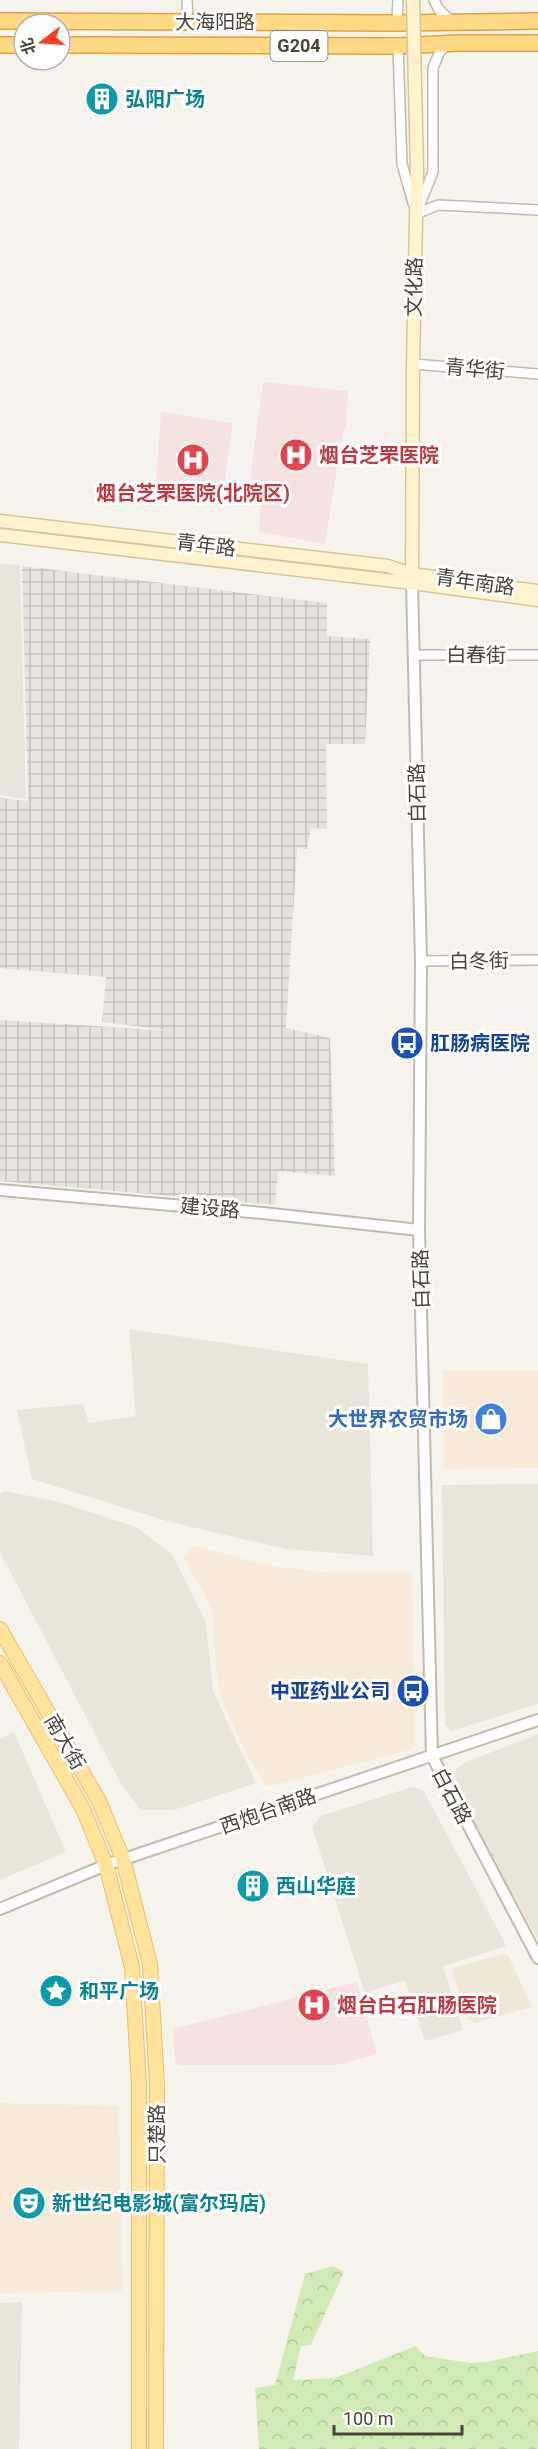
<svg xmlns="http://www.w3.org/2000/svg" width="538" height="2449" font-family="Roboto,'Noto Sans SC',sans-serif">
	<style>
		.residential { fill: #eae5da }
		.commercial { fill: #f7ead8 }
		.industrial { fill: url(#industrial-grid) }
		.education { fill: #efe8d6 }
		.medical { fill: #f6e3e0 }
		.forest { fill: url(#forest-crowns) }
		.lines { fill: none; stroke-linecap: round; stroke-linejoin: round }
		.minor-casing { stroke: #c2bbae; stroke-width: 12 }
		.tertiary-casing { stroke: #c2bbae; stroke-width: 14 }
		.secondary-casing { stroke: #d6c79b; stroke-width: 15 }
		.primary-casing { stroke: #e6c16a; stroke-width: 16 }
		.trunk-casing { stroke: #e0a43c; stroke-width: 18 }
		.minor { stroke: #fff; stroke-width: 9 }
		.tertiary { stroke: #fff; stroke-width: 10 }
		.secondary { stroke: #fff3cd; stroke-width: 12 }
		.primary { stroke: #ffe39c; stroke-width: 14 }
		.trunk { stroke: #ffd985; stroke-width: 15 }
		.secondary-bridge-casing { stroke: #d6c79b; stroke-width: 15; stroke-linecap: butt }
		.secondary-bridge { stroke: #fff3cd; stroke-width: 12 }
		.labels { text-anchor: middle; stroke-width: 6; stroke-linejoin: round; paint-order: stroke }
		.shield { fill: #fff; stroke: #817c74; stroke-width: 1.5 }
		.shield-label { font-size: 18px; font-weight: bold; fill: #4b4439 }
		.street-label { font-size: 20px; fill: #4b4439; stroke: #fff }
		.culture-label { font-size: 20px; font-weight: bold; fill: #0d838f; stroke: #fff; text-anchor: start }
		.health-label { font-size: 20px; font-weight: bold; fill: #be3a42; stroke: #fff; text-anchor: start }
		.transit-label { font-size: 20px; font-weight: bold; fill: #164399; stroke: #fff; text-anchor: start }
		.shop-label { font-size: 20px; font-weight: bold; fill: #366cbe; stroke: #fff; text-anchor: end }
	</style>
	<defs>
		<pattern id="industrial-grid" width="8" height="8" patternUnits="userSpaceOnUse" patternTransform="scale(1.5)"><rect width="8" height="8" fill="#e6e2dd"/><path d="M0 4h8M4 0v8" fill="none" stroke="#c7c3be"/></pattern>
		<pattern id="forest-crowns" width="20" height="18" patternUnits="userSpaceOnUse" patternTransform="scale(1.5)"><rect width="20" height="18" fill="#d2eab5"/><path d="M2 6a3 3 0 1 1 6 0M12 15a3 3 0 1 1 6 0" fill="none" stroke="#b6ca9c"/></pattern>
	</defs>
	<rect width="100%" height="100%" fill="#f6f3ec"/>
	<path class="residential" d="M0,564L20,565L26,799L0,795Z
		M129,1329L368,1364L373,1556L286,1549L170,1522L32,1479L17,1410L83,1404L89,1423L136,1416Z
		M538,1484V1704L451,1731L445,1725L442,1485Z
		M4,1491L59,1502L136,1527L172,1554L206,1623L213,1691L256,1783L174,1810H141L121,1784L0,1552V1494Z
		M14,1732L66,1852L0,1880V1739Z
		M538,1734V1940L478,1831L454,1775L456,1769L466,1762Z
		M412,1787L423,1790L506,1945L500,1948L443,1966L463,2030L425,2041L405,1980L365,1993L312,1827L321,1816Z
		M22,2302L19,2449H0V2303Z"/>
	<path class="commercial" d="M443,1370H538V1468L444,1469Z
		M193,1546L271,1566L340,1574L412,1573L415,1744L412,1749L271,1786L266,1785L247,1755L225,1708L217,1682L213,1616L208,1601L183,1557Z
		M0,2103L119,2106L122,2291L0,2293Z"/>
	<path class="industrial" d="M22,566L327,603V636L370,639L365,744H326L327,829L311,828L307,849L297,848L286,1028L330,1038L335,1176L278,1171L275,1205L0,1181V1020L176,1031L102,1022L106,977L0,968V798L27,801L28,799Z"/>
	<path class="education" d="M503,1954L508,1955L532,2007L474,2023L467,2017L452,1971L453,1968Z"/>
	<path class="medical" d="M263,382L348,391L346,427L343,431L325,544L259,532L262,481L250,479Z
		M161,412L233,423L221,506L155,497Z
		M357,1982L377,2054L337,2065H180L175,2062L173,2029Z"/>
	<path class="forest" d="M333,2266L344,2272L311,2345L301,2346L293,2380L335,2378L416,2346L425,2356L470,2363L486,2362L538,2351V2449H259L255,2388L275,2385L305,2274Z"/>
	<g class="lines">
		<g class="minor-casing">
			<path id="minor" d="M187,0L188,22
				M434,0L439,10L452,21
				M397,23L398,0
				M398,46L402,164L413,203
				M418,209L433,172V68L440,51L448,45
				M416,214L438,205L538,210
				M413,364L538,374
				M414,655H538
				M421,961L538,960"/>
		</g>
		<g class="tertiary-casing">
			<path id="tertiary" d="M412,583L421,961L419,1230L432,1756L538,1958
				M0,1190L263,1213L419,1230
				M0,1909L106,1865L538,1720"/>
		</g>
		<g class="secondary-casing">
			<path id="secondary" d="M0,521L388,566L412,574L538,591
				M0,535L412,583L538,600
				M412,581L413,364L417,171"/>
		</g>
		<g class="primary-casing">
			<path id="primary" d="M0,1629L99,1801L123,1859L150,1964L157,2084L156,2449
				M0,1663L83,1809L106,1865L132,1967L139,2085V2449"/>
		</g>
		<g class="trunk-casing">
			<path id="trunk" d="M0,21L397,23L538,21
				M0,45H24
				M60,45L398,46L459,43H538"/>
		</g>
		<use href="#minor" class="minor"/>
		<use href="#tertiary" class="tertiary"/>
		<use href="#secondary" class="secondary"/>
		<use href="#primary" class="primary"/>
		<use href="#trunk" class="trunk"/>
		<g class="secondary-bridge-casing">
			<path id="secondary-bridge" d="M413,0L417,171"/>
		</g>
		<use href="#secondary-bridge" class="secondary-bridge"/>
	</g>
	<defs>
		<g id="building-disc" transform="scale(1.725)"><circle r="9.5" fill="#0f9aa8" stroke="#fff"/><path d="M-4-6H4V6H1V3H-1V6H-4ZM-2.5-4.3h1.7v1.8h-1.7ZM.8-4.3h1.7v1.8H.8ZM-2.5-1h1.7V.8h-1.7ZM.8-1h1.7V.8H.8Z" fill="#fff"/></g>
		<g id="hospital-disc" transform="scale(1.725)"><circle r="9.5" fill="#e0444e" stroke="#fff"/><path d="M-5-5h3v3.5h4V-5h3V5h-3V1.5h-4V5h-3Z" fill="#fff"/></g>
		<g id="bus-disc" transform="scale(1.725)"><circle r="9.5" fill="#1a4fb4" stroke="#fff"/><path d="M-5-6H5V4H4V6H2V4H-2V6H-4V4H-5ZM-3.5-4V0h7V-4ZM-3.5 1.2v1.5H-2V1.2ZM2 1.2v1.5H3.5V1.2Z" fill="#fff"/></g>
		<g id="shop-disc" transform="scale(1.725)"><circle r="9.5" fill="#3f7fe0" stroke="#fff"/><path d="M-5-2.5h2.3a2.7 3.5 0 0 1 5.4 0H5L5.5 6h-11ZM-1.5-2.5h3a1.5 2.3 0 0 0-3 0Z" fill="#fff"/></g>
		<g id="sight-disc" transform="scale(1.725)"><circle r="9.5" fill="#0f9aa8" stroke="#fff"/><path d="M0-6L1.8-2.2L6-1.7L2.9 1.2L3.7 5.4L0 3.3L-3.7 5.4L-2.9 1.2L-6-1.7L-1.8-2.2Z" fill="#fff"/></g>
		<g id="theatre-disc" transform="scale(1.725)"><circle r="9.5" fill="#0f9aa8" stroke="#fff"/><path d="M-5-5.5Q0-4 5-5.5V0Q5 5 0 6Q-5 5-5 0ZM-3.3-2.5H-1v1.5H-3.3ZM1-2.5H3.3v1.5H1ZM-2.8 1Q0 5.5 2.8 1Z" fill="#fff"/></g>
	</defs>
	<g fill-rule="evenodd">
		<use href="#building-disc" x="102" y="99"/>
		<use href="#hospital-disc" x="296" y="455"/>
		<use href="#hospital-disc" x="193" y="460"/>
		<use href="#bus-disc" x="407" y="1043"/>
		<use href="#shop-disc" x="491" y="1419"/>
		<use href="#bus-disc" x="413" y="1691"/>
		<use href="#building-disc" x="253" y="1886"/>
		<use href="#sight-disc" x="56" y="1991"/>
		<use href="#hospital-disc" x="314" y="2005"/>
		<use href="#theatre-disc" x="29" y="2203"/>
	</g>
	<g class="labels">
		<rect class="shield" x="270.5" y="31" width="57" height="30" rx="4.5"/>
		<g class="shield-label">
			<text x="299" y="52">G204</text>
		</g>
		<g class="street-label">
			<text x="215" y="29">大海阳路</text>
			<text transform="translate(414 287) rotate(-89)" y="7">文化路</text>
			<text transform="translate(475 369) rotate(5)" y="7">青华街</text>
			<text transform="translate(206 545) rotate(7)" y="7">青年路</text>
			<text transform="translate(475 582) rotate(8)" y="7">青年南路</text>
			<text x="476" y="662">白春街</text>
			<text transform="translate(417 793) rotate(-91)" y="7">白石路</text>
			<text transform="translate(479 961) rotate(-1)" y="7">白冬街</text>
			<text transform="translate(210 1208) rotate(5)" y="7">建设路</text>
			<text transform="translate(421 1279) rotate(-92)" y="7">白石路</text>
			<text transform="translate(65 1742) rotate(60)" y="7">南大街</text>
			<text transform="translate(452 1796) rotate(62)" y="7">白石路</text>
			<text transform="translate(268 1811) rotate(-19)" y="7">西炮台南路</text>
			<text transform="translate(157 2134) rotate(-90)" y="7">只楚路</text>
		</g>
		<g class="culture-label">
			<text x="125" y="106">弘阳广场</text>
			<text x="276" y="1893">西山华庭</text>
			<text x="79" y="1998">和平广场</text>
			<text x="52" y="2210">新世纪电影城(富尔玛店)</text>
		</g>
		<g class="health-label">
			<text x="319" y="462">烟台芝罘医院</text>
			<text x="193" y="500" text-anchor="middle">烟台芝罘医院(北院区)</text>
			<text x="337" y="2012">烟台白石肛肠医院</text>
		</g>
		<g class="transit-label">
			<text x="430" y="1050">肛肠病医院</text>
			<text x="390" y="1698" text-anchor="end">中亚药业公司</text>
		</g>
		<g class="shop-label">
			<text x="468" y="1426">大世界农贸市场</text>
		</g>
	</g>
	<g transform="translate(42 42) rotate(253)"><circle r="28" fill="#ffffff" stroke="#b7b4b0" stroke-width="1.5"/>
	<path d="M0-4.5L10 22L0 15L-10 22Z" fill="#fc3f1d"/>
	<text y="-9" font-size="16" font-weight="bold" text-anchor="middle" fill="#4b4439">北</text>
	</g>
	<path d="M334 2425v9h128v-9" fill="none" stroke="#4b4439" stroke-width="3"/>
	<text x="343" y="2425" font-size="18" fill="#4b4439" stroke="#ffffff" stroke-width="4.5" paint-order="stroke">100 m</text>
</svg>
